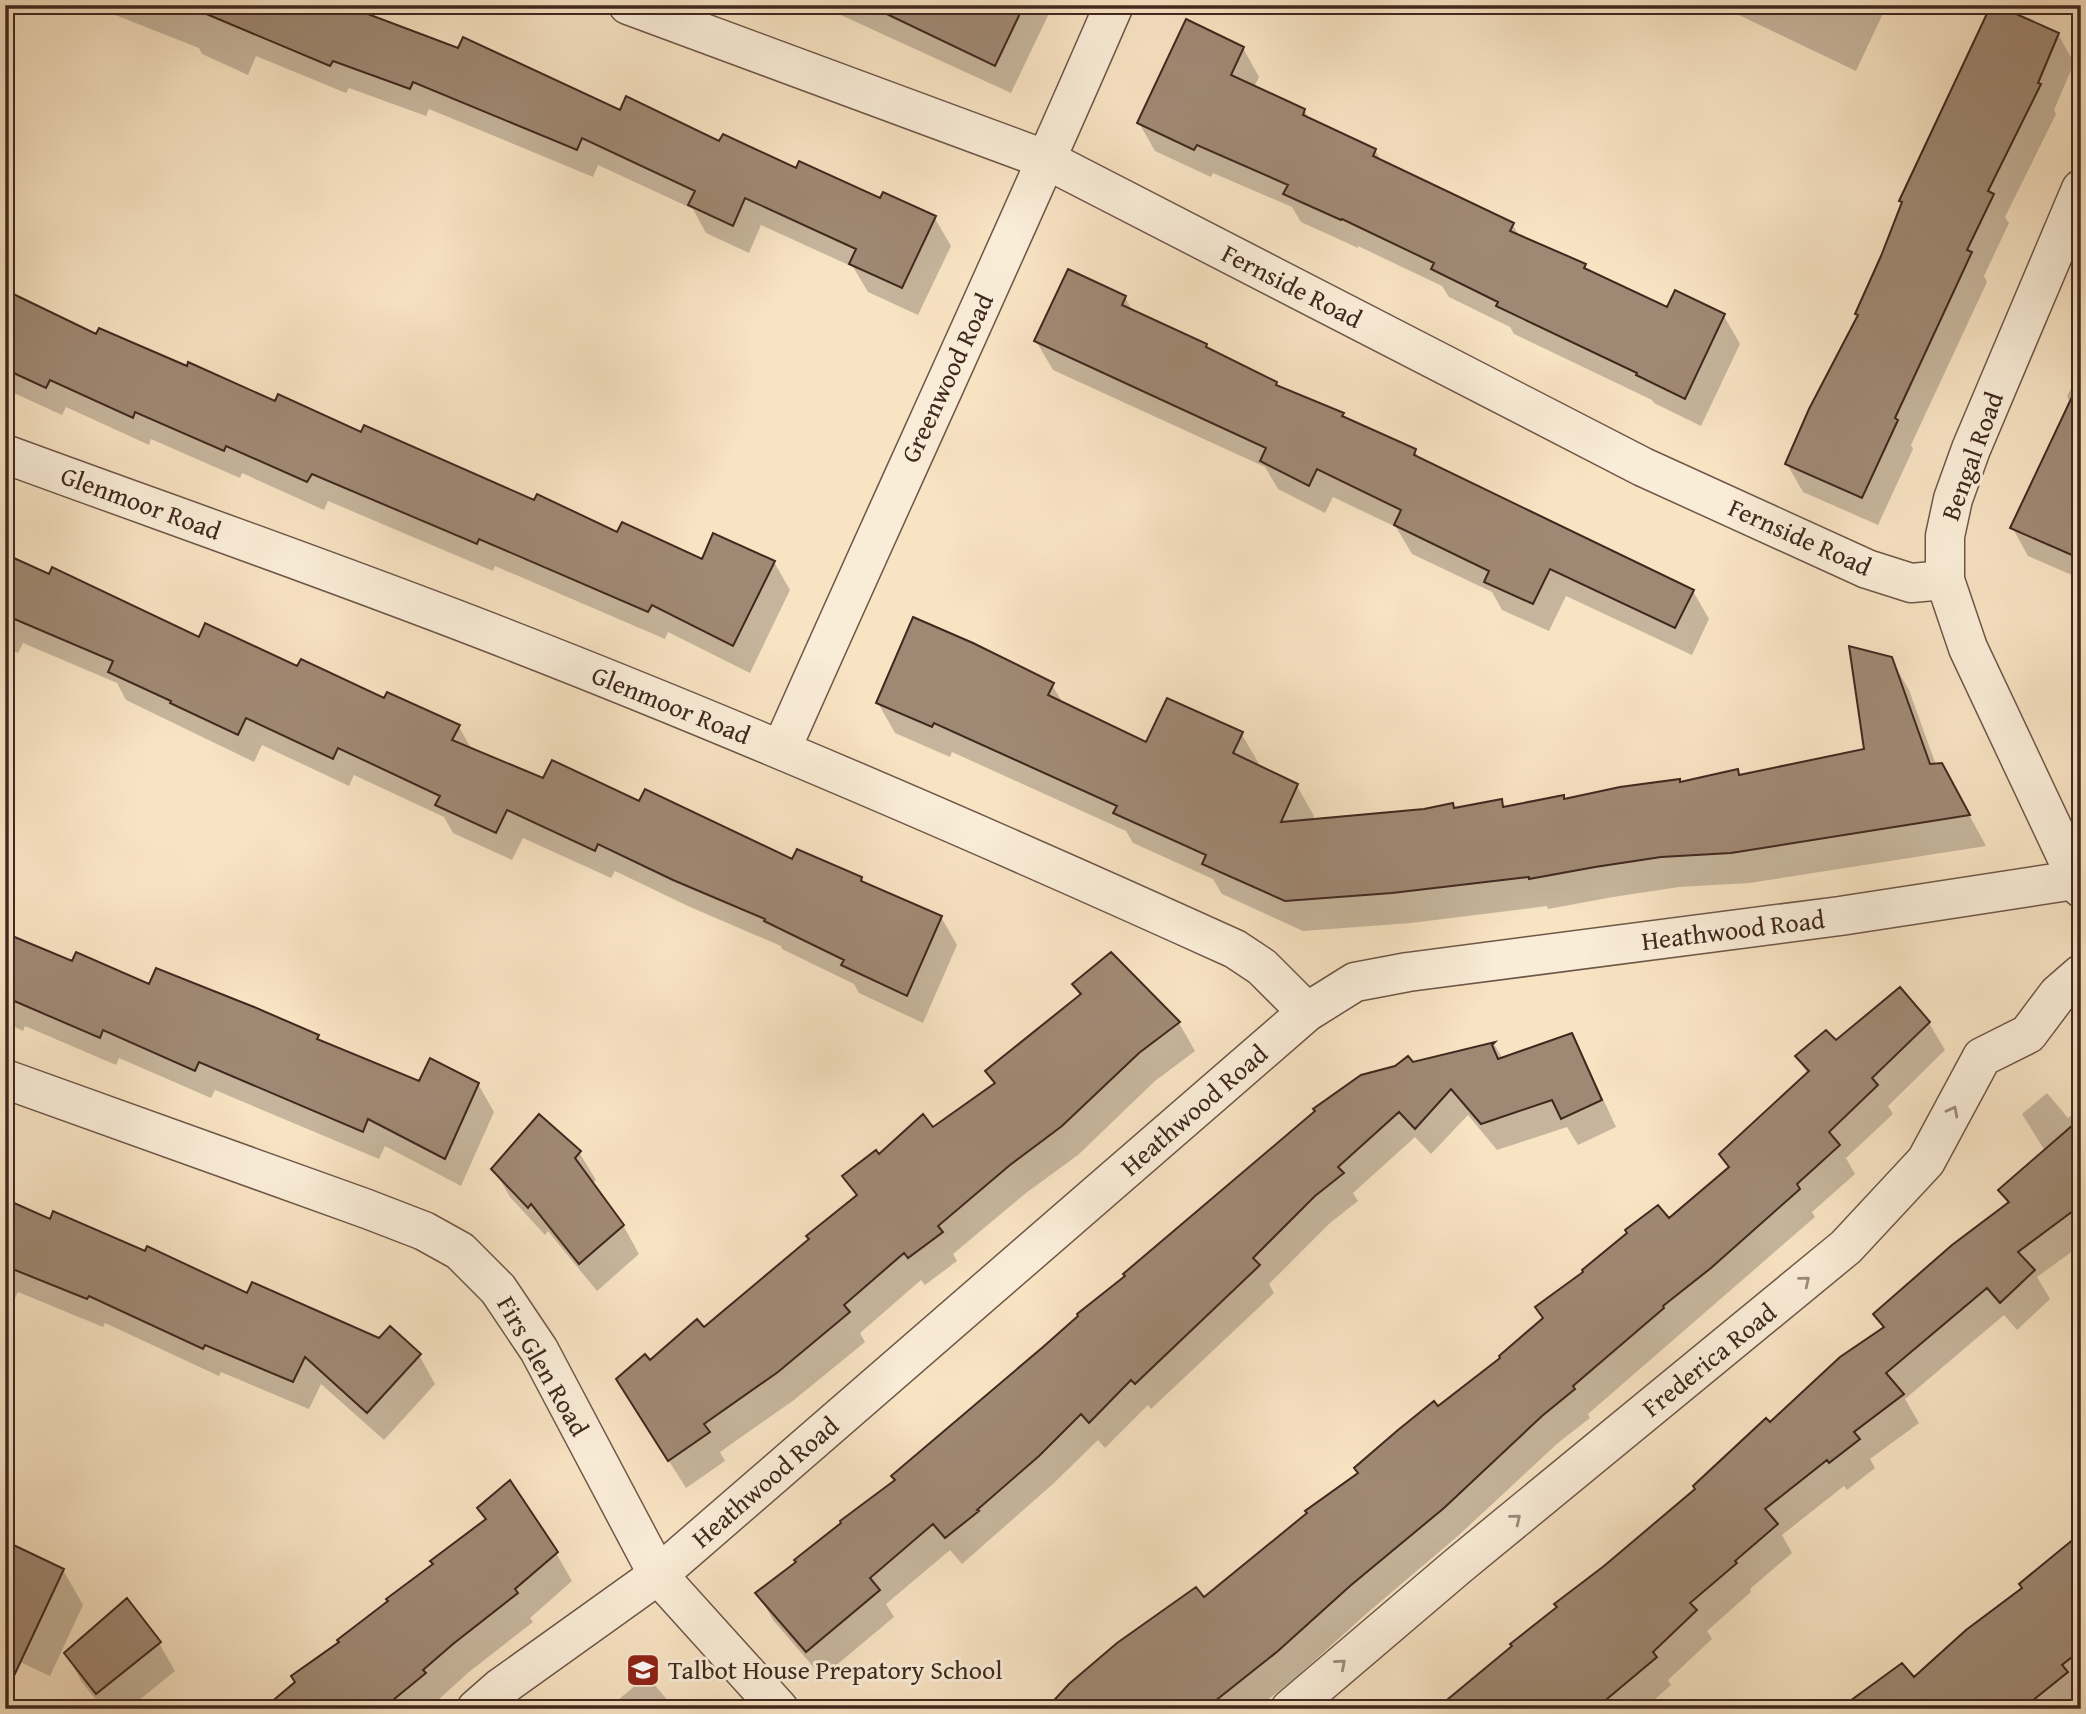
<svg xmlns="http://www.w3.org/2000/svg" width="2086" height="1714" font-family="'Gentium Book Plus',serif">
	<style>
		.shadow { fill: #0003 }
		.building { fill: #a08974; stroke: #41281f; stroke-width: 2 }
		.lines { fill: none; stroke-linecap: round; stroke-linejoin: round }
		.minor-casing { stroke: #6f5748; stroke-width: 41 }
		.tertiary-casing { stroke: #6f5748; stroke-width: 41 }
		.minor { stroke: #faedd8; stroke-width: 38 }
		.tertiary { stroke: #faedd8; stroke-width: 38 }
		.oneway { stroke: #9e8a7c }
		.labels { text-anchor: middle; stroke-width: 6; stroke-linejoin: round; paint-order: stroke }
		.street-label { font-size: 26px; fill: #41281f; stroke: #faedd8 }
		.poi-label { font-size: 26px; fill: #41281f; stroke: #faedd8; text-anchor: start }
	</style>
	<rect width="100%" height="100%" fill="#f8e3c3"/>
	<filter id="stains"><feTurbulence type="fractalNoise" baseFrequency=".00286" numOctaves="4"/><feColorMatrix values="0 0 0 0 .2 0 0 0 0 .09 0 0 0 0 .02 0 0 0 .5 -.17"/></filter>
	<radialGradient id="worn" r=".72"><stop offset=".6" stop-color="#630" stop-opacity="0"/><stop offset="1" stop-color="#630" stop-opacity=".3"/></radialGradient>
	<path class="shadow" d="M83,5H350L355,7L358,12L621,112L720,143L934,217L951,246L918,315L868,292L853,267L761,225L749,253L706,233L693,209L598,165L593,177L429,109L426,116L349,88L346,93L256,56L248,75L202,54L199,48L95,7L94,9Z
		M819,5H1053L1011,93Z
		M1718,5H1885L1886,7L1856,71Z
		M2058,34L2074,63L2054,110L2056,114L2005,217L2009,223L1984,276L1987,282L1911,445L1913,449L1878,525L1803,492L1787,464L1859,317L1857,313L1882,257L1903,203L1901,201Z
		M1243,48L1259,77L1254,87L1304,110L1310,120L1375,150L1382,162L1512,224L1520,237L1585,266L1588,272L1668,309L1724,316L1740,344L1701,426L1654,403L1652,400L1514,334L1510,327L1449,297L1442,286L1358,246V248L1301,222L1292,207L1213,173L1211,177L1155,151L1139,123Z
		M1125,297L1133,312L1206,346L1209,350L1276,383L1279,388L1342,414L1346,421L1415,451L1421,461L1693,591L1709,619L1692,655L1566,596L1549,631L1502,610L1492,592L1412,554L1396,527L1333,497L1325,513L1278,489L1265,467L1053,370L1036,341Z
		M5,300L617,534L702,562H774L790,590L750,673L668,632L665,639L495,566L493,571L328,501L324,510L242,473L240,478L151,439L149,445L66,407L62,415L5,389Z
		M2081,370V579L2028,556L2012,527L2047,453L2069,400L2067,396Z
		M5,556L200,639L298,668L459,727L472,750L544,780L640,803L793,861L861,879L864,885L941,917L957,945L923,1023L859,993L854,984L782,949L781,946L690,907L615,871L611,878L523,838L512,860L453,833L444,817L354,775L349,786L262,745L254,762L126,700L117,683L23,643L18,653L5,648Z
		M1891,659L1909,690L1936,765L1959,796L1986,846L1749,883L1679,887L1613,897L1548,909L1547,906L1411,923L1303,931L1222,894L1213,879L1133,843L1126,831L952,752L950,757L895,733L878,703L1052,685L1064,705L1147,745L1241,733L1259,764L1258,767L1297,786L1314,816L1312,821L1424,811L1452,805L1455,809L1501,801L1505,809L1563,797L1565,800L1681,784L1737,771L1740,776L1866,751Z
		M5,935L73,963L317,1037L321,1042L420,1083L478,1084L494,1112L461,1186L385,1146L379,1159L215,1090L211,1098L119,1058L116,1065L25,1026L23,1031L5,1022Z
		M1074,985L1179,1023L1195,1051L1155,1081L1078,1155L1026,1193L953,1254L957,1261L925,1285L921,1280L860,1333L865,1342L794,1400L720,1452L725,1461L686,1488L635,1407L650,1362L704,1329L857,1198L845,1177L933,1129L996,1085L988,1071L1080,996Z
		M1929,1023L1945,1050L1888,1106L1893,1114L1846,1158L1855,1174L1812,1212L1815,1217L1588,1414L1590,1418L1558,1443L1459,1535L1366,1614L1294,1679L1256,1709H1047L1204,1600L1438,1408L1502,1359L1729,1169L1721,1155L1808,1075L1797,1057L1836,1042Z
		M1571,1035L1586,1062L1616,1127L1578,1145L1567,1127L1497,1150L1468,1115L1431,1154L1415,1137L1353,1193L1358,1201L1330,1223L1269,1284L1274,1293L1151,1409L1148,1405L1105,1448L1098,1440L1054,1483L962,1564L950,1550L886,1604L894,1617L822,1677L773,1620L758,1593L1412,1064L1494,1044L1503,1059Z
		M2047,1093L2068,1118L2074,1113L2081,1121V1245L2037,1277L2050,1299L2017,1330L2004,1315L1905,1399L1919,1423L1870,1459L1875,1468L1847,1490L1844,1486L1782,1535L1792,1553L1750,1589L1751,1592L1707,1631L1712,1639L1668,1680L1671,1685L1644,1709H1437L1884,1329L1875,1314L2008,1204L2000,1191L2045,1151L2022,1114Z
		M579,1152L596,1180L592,1184L623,1225L639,1254L597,1291L548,1231L545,1235L510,1197L494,1169Z
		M5,1200L51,1221L248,1295L419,1355L435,1384L384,1440L321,1384L309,1409L221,1372L219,1376L105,1323L103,1327L18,1292L15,1298L5,1294Z
		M479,1508L556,1553L572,1581L530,1618L533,1622L469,1672L439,1699L441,1702L433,1709H266L486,1521Z
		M2081,1534V1709H1868L1914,1679L2024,1589Z
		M63,1570L83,1605L50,1676L5,1655Z
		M159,1643L175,1671L128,1709H103L82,1682L66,1654Z
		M647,1676L675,1709H607Z"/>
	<path class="building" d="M185,5H344L458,48L463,37L620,110L626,96L719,141L723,134L796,168L799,161L880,198L883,192L936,216L902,288L849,264L856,249L745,198L733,226L688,205L695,191L582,138L577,150L413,82L410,89L333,61L330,66Z
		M868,5H1024L995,66Z
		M1991,5H1996L2059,33L2038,83L2041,84L1988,191L1994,194L1967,250L1972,252L1895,418L1898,420L1862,498L1785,464L1809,409L1858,315L1855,314L1881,256L1902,202L1899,201Z
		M1186,19L1244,47L1231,75L1305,109L1303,115L1376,149L1373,156L1514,223L1510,231L1586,264L1584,268L1667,307L1675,290L1725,314L1685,399L1636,375L1637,373L1496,306L1498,302L1431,269L1434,263L1342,219L1341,220L1283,194L1288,185L1197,145L1194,150L1137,123Z
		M1068,269L1126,296L1122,305L1207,344L1206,347L1277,382L1276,385L1344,413L1342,416L1416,449L1414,455L1694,590L1675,628L1550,569L1533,604L1484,582L1489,571L1394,525L1401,510L1317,469L1309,486L1260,461L1266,448L1034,341Z
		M5,290L96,334L99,328L187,366L188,362L275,401L278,394L361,432L364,425L534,500L537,494L617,532L622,522L702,559L713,533L775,561L733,646L652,605L648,612L479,539L477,544L312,474L307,482L226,446L224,451L135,412L133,418L50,380L46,388L5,369Z
		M2081,378V559L2010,528Z
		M5,554L49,574L52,567L199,637L205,623L297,666L301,659L384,698L387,692L460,725L452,740L543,778L552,760L639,801L645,789L792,859L797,849L862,877L861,881L942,916L907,996L841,965L844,960L764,921L765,919L673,880L598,844L595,851L507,810L496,833L435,805L440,796L338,748L333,759L246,718L238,735L170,703L171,701L108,672L113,661L5,615Z
		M913,617L973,643L1054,683L1048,695L1146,742L1167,698L1243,732L1233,753L1298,784L1281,822L1424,809L1453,803L1454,808L1502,799L1503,807L1564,795V799L1620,787L1680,779V782L1738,769L1739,775L1864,749L1849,646L1892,657L1930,764L1942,763L1970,815L1731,853L1661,857L1595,867L1529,879V877L1392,893L1285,901L1202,864L1206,855L1113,813L1117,806L934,723L932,727L876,703Z
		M5,933L72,961L76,952L149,984L156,968L254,1007L319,1035L317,1039L419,1081L430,1058L479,1083L445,1159L368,1119L363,1132L199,1062L195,1071L103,1030L100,1038L5,997Z
		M1111,952L1180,1022L1139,1053L1062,1126L1010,1165L938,1226L943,1232L908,1258L904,1253L844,1305L850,1312L778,1372L704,1424L710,1432L668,1461L616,1379L645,1354L650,1360L697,1319L704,1327L809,1239L806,1236L857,1195L842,1176L876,1150L879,1154L923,1114L933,1127L995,1083L985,1071L1081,994L1072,984Z
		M1900,987L1930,1022L1872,1078L1878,1085L1829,1132L1840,1145L1797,1184L1800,1189L1711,1268L1663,1306L1664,1308L1573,1386L1575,1389L1542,1416L1444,1508L1350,1586L1278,1651L1205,1709H1046L1069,1684L1117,1643L1196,1587L1204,1597L1307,1513L1305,1511L1358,1473L1354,1468L1398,1430L1434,1401L1438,1406L1500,1358L1499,1356L1543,1318L1535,1307L1583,1272L1582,1270L1627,1233L1625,1230L1658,1205L1669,1218L1729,1167L1719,1154L1809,1071L1795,1056L1826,1030L1836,1040Z
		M1572,1033L1602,1100L1561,1119L1552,1100L1481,1124L1451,1089L1415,1129L1399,1112L1338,1167L1344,1173L1315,1196L1253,1258L1260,1265L1135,1384L1131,1380L1089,1423L1081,1414L1039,1456L977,1510L979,1511L945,1538L933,1524L870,1578L880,1590L806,1652L755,1593L796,1562L794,1560L841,1523L840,1521L895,1480L891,1476L1043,1347L1078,1316L1077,1314L1125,1276L1123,1274L1315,1111L1313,1109L1361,1075L1395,1066L1408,1056L1413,1062L1495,1042L1492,1045L1498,1059Z
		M539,1114L581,1151L575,1158L624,1225L579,1264L531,1204L528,1208L491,1169Z
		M2081,1118V1205L2018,1252L2035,1270L2000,1303L1987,1288L1886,1373L1904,1394L1854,1432L1860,1439L1829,1463L1827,1460L1765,1509L1778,1524L1735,1561L1737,1563L1690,1603L1697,1610L1653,1652L1657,1657L1595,1709H1436L1512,1646L1510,1644L1557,1607L1554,1604L1604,1566L1695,1489L1693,1486L1766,1418L1770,1422L1840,1357L1884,1327L1873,1314L1952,1245L2009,1202L1998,1190Z
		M5,1199L50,1219L53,1211L145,1251L147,1246L247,1293L252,1282L379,1338L390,1326L421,1354L367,1413L305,1357L293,1382L205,1345L203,1349L89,1296L87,1299L5,1266Z
		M510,1480L558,1552L515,1589L518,1593L453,1644L423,1670L426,1673L382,1709H263L295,1682L291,1676L339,1642L337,1640L388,1601L386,1599L433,1564L430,1561L486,1519L477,1508Z
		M2081,1533V1650L2062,1665L2068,1672L2022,1709H1839L1902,1663L1914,1677L1966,1630L2022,1588L2019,1584Z
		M5,1541L64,1569L5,1695Z
		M127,1598L161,1642L96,1694L64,1653Z"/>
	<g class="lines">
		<g class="minor-casing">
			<path id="minor" d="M628,5L1047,160L1643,467L1867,569L1911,583L1945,580
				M5,454C174,516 344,575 512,641C756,736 997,841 1235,949L1262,967L1307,1012
				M781,750C891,501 1006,255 1114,5
				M5,1079L367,1209L424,1231L460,1251L498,1289L539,1350L658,1575L779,1709
				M476,1709L500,1688L658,1575L1307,1012L1355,982L1408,972L1840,916L2081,879
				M1290,1709L1459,1565L1846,1247L1926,1161L1982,1057L2028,1034L2058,994L2081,974"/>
		</g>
		<g class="tertiary-casing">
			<path id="tertiary" d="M2081,189L1971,449L1953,499L1945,536V580L1968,648L2081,888"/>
		</g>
		<use href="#minor" class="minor"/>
		<use href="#tertiary" class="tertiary"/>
	</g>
	<defs><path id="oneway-chevron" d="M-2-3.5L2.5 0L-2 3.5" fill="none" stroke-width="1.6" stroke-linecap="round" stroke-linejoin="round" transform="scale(1.75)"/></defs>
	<g class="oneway">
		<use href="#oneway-chevron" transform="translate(1953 1111) rotate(-62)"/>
		<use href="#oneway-chevron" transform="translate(1805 1281) rotate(-39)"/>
		<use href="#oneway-chevron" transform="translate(1516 1519) rotate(-39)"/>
		<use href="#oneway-chevron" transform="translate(1341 1664) rotate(-41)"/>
	</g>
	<defs>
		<g id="school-square" transform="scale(1.75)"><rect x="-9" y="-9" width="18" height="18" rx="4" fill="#8f2418" stroke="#faedd8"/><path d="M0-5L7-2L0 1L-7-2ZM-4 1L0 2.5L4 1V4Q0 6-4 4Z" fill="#fff"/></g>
	</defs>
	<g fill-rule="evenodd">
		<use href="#school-square" x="643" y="1670"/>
	</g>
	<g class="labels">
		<g class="street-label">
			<text transform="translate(1292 286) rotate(27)" y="9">Fernside Road</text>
			<text transform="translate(947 378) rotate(-65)" y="9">Greenwood Road</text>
			<text transform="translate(1972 456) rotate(-70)" y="9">Bengal Road</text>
			<text transform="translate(141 503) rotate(20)" y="9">Glenmoor Road</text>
			<text transform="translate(1800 537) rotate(24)" y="9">Fernside Road</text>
			<text transform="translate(671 705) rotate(22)" y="9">Glenmoor Road</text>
			<text transform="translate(1733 930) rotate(-7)" y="9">Heathwood Road</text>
			<text transform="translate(1194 1110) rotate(-41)" y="9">Heathwood Road</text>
			<text transform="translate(1709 1360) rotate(-39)" y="9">Frederica Road</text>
			<text transform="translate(543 1366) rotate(60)" y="9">Firs Glen Road</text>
			<text transform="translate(765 1482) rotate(-41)" y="9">Heathwood Road</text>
		</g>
		<g class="poi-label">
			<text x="668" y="1679">Talbot House Prepatory School</text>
		</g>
	</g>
	<rect width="2086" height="1714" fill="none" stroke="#f8e3c3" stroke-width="28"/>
	<rect x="7" y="7" width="2072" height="1700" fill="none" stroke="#41281f" stroke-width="3.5"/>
	<rect x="14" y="14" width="2058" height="1686" fill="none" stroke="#41281f" stroke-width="2"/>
	<rect width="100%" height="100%" filter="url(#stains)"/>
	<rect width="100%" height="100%" fill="url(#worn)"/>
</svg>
